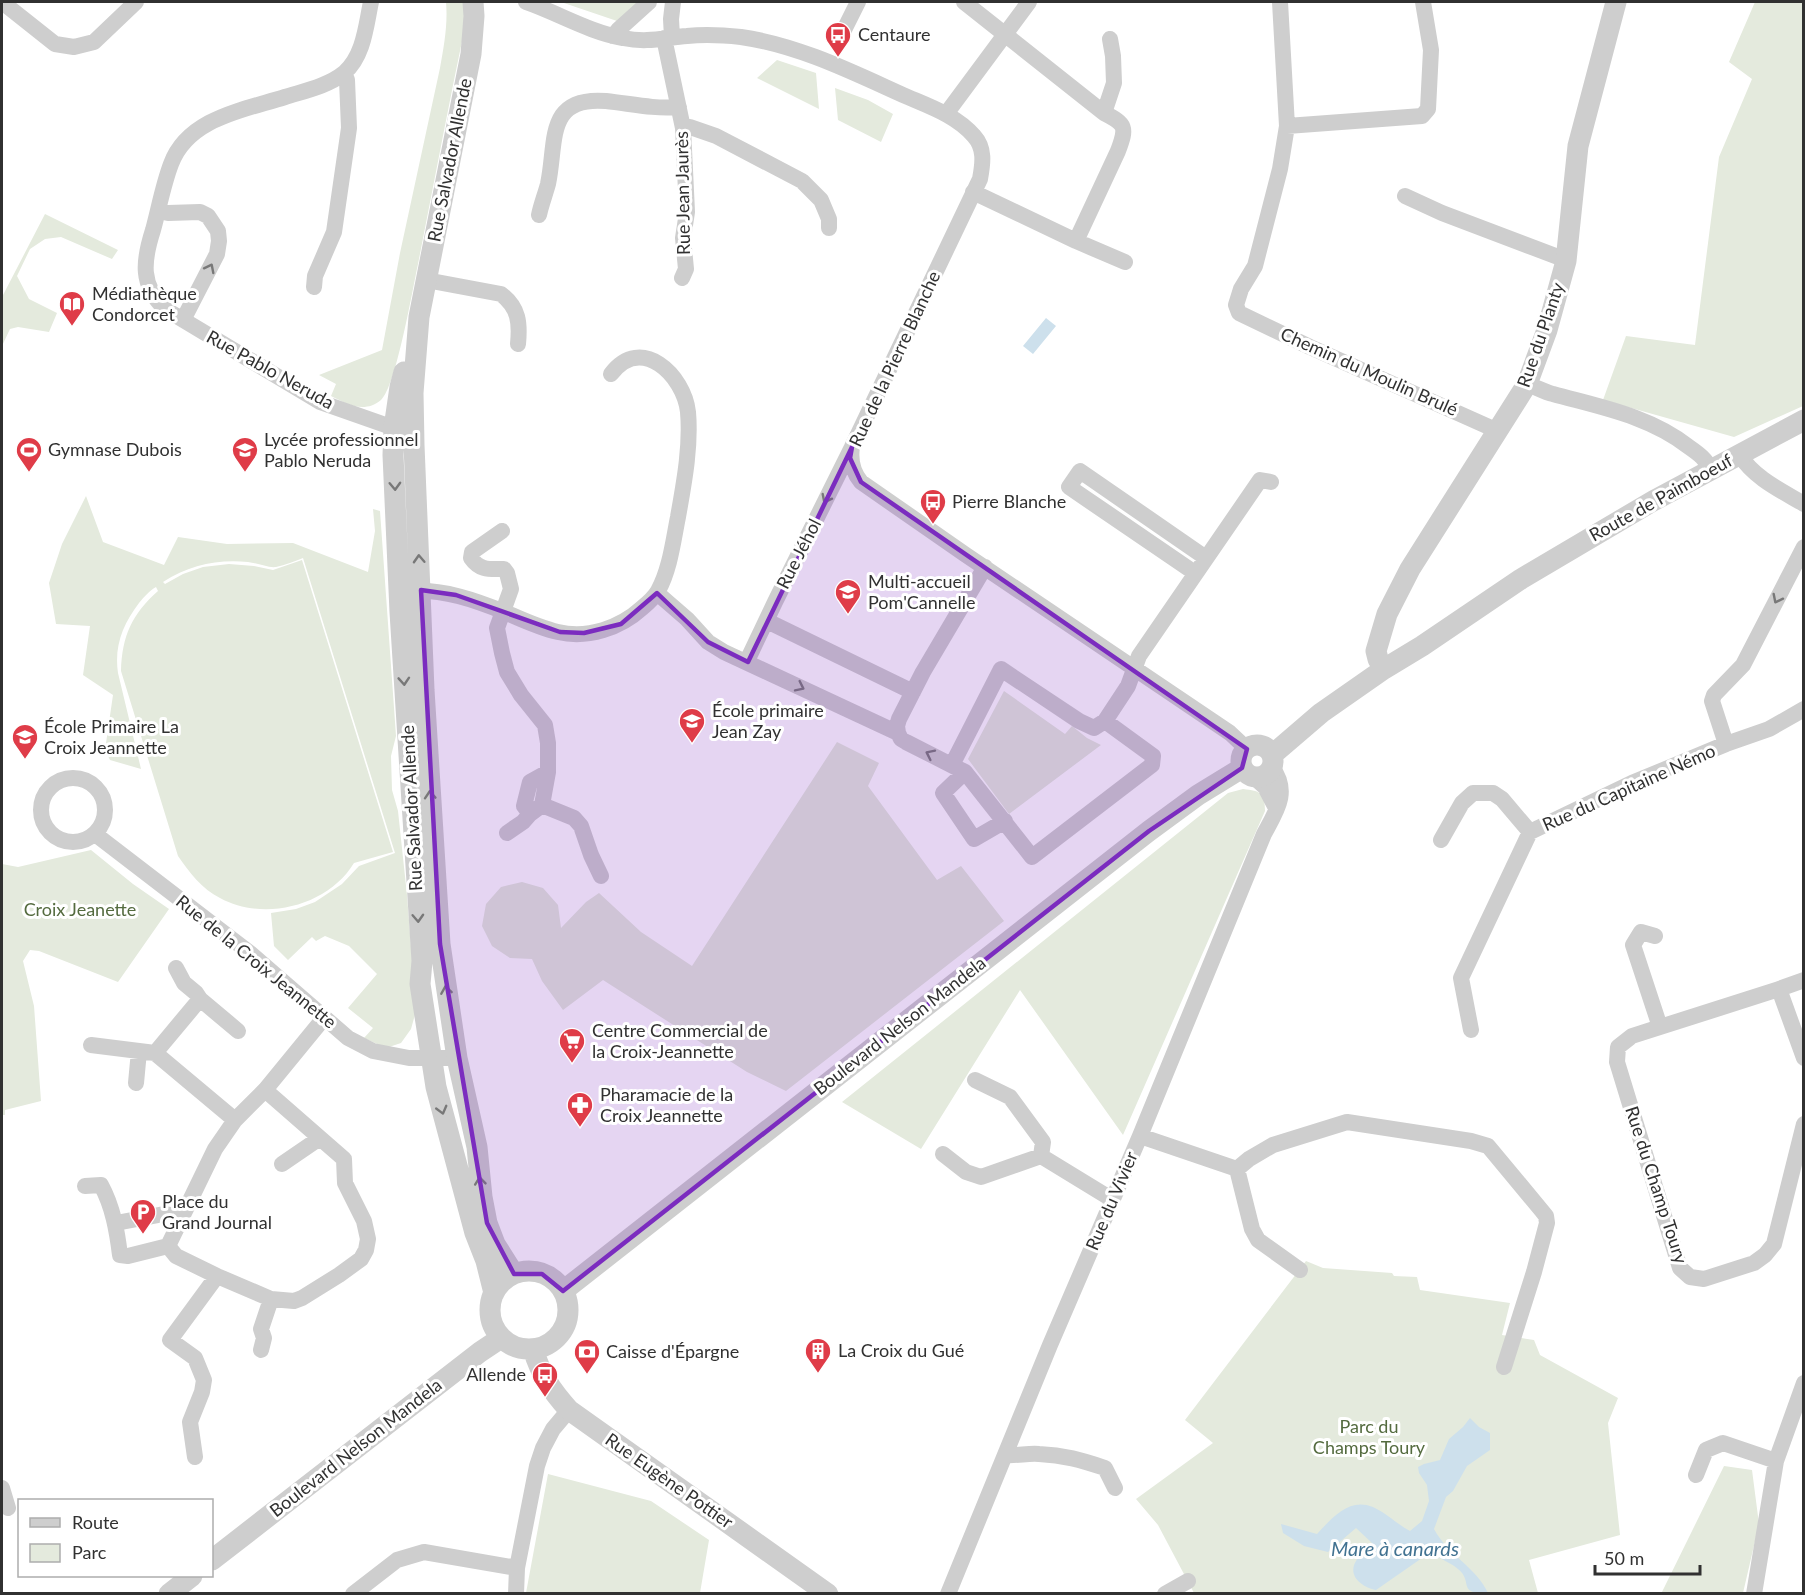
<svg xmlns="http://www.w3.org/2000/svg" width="1805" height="1595" font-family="Lato,sans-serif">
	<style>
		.green { fill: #e4eadd }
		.water { fill: #cde0ec }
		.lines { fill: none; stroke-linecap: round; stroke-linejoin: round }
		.minor { stroke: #cecece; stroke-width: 16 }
		.tertiary { stroke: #cecece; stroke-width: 21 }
		.oneway { stroke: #787878 }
		.marked { fill: #7b2cbf; fill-opacity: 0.2; stroke: #7b2cbf; stroke-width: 4.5; stroke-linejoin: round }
		.labels { text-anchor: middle; stroke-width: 6; stroke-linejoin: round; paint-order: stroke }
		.poi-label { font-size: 18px; fill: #313131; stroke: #fff; text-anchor: start }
		.street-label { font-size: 18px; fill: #313131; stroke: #fff }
		.park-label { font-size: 18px; fill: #546b3f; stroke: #fff }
		.water-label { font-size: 20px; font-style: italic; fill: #417291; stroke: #fff }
	</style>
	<rect width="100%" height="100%" fill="#fff"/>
	<path class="green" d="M446,2H466V22C449,102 434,183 418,264C413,287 396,387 381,400C364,414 347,404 331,396L336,384L319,375L382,350L400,253L440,68C444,46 448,24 446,2Z
		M561,2H640L617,21Z
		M1755,2H1803V406L1734,437L1603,400L1626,336L1695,345L1719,157L1752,79L1729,62Z
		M777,60L816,73L819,109L757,78Z
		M835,88L868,100L893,114L881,142L838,120Z
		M45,214L118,250L112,259L61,237L45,239L30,249L17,276L29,299L57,313L49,332L18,327L10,329L2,346V297Z
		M86,496L103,542L164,565L178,537L227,544L293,543L368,572L375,531L373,509L380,511L396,736L391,756L392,790L398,811L407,895L416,1011L411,1029L401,1043L386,1048L364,1038L373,1028L348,1008L377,974L349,946L325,936L316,941L312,937L288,960L274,946L271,913L296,909L315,902L342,884L359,866L395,853L303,558C295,561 285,565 276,567C268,568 257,563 248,562C218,559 189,565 163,582L165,584L183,574L203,567L229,564L254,566L273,570L302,560L393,852L354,863C328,906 264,922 220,898C202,889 189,872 178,856L121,671C122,636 132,614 158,591L156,587C149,591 145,596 139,603C123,624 114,646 118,673L141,769L110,760L105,750L113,695L83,675L90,626L56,624L49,583L62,544Z
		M1004,691L1065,734L1072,726L1087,738L1101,745L1009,814L968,759Z
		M837,742L879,763L868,786L937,880L961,866L1004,921L786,1091L747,1072L603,980L563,1010L542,981L532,959L510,958L492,946L482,926L486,904L501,887L522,882L543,888L558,905L561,928L586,902L599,893L641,932L692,966Z
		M1243,789C1261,791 1265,793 1265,811L1123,1135L1020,990L921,1149L842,1102L1228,793Z
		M91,850L133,884L169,909L118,982L39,951L30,950L23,961L34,1006L41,1101L5,1110V1115H2V864L18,867Z
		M1306,1261L1323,1268L1392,1273L1394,1276L1417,1277L1420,1290L1510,1303L1502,1335L1534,1340L1540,1355L1618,1398L1608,1423L1620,1535L1529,1560L1538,1593H1194L1158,1525L1136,1499L1213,1443L1185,1420Z
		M1724,1466L1752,1470L1759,1524L1743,1593L1661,1594Z
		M548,1474L651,1501L709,1540L700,1593H526Z"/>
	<path class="water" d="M1046,318L1056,326L1033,354L1023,346Z
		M1470,1418L1479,1427L1490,1433V1450L1467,1466L1453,1491L1446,1497L1434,1529C1447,1554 1476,1567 1488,1593C1456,1594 1474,1582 1458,1569C1451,1563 1441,1559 1432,1554L1422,1558L1376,1590C1362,1587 1347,1576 1356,1561C1360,1554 1367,1549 1372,1543L1356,1528L1328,1552L1304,1546L1283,1533L1281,1524L1317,1534C1332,1518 1349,1497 1373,1507C1386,1513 1397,1524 1410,1531L1422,1521L1429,1501L1427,1485L1419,1473L1418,1467L1424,1464L1440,1460L1449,1439L1463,1427Z"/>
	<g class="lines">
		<path class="minor" d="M2,2L55,44L74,47L94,42L136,2
			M371,2C366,25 364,56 344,73C328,86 304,91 285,97C244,110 188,118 171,164C163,185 159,208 153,230C143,261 140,285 165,309L320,402L394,428L405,429
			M526,2C558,13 589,32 623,38C647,43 663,38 687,36C705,34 723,35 741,37C798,45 852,72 903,95C928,106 956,115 974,136C985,148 983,163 980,179L852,447C850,460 852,471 861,482L966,555L1230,733L1247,749
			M964,2L1104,113C1126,124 1127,127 1118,151L1076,241
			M1280,2L1287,126L1280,169L1255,266L1241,289L1236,305L1239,313L1310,347L1498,431
			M613,36L618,30L649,2
			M672,37L671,19L673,2
			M664,38L683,128L687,212L683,238L686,269L682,278
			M839,40L858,2
			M1104,113L1114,83L1113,56L1110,39
			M946,114L1029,2
			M1287,126L1422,116L1428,109L1431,50L1423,2
			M683,128L690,127L716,136L802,181L821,200L829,219V228
			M973,192L1076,241L1125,262
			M1405,196L1442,213L1566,260
			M158,211L168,213L200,212L208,216L218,231L219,241L217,254L183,320
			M539,215C541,205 545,195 548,184C557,142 545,96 606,101C633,104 652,109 679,107
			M426,280L501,294C519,308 520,323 518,344
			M314,287L315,276L334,232L349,128L347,80L344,73
			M1527,384C1536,387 1544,392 1553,394C1600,407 1650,416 1689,447C1699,454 1706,459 1711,470
			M1739,454C1754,478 1780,490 1804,504
			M502,531L472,552L471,558C480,571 490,569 504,569L507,573L511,589L497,628L502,653L507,672L521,695L545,725L548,743V772
			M1195,573L1069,487L1080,471L1206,558
			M410,591C444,589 475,600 507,613C523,620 540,628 558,632C588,639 620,628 642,608C648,603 654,598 658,591C670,569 673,542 678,517C684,483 691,447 688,412C684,375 641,334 611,374
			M657,593L687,619L708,642L724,652L898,733
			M767,621L913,692
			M747,661L775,602L851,449
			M898,733L901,739L906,742L965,772L1032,857L1152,765L1153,756L1105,721L1128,686L1139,656L1260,480L1271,482
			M898,733L897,726L899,719L923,672L985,567
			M1726,744L1712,701L1714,695L1743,665L1804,547
			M952,765L1001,669L1079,721L1094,728L1105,721
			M548,772L542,805L530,814L524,806L530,782Z
			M965,772L943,793L974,839L1005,821
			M41 810a32 32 0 1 1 64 0a32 32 0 1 1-64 0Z
			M1255,778L1265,787L1276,808
			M542,805L574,818L581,826L591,855L601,876
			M507,833L523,822L530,814
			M95,834L250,953L348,1038L373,1051L409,1058H457
			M1441,840L1462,803L1473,793H1493L1502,799L1530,832
			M1655,936L1641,932L1633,945L1660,1027
			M176,968L184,983L196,993L200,999L155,1053L235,1120
			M1804,980L1779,989L1632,1036L1618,1047L1617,1062L1680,1268L1690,1277L1704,1279L1754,1263L1765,1255L1774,1244L1804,1124
			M1779,989L1804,1058
			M200,999L238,1031
			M1471,1030L1461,978L1530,832L1632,783L1726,744L1769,729L1804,709
			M91,1045L155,1053
			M975,1080L1010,1097L1043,1142L1041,1156
			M136,1083L139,1051
			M1140,1136L1237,1169
			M943,1154L966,1172L981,1177L1041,1156L1113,1200
			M282,1164L320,1138
			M1237,1169L1249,1159L1273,1145L1347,1122L1471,1141L1488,1146L1542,1211L1546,1216L1547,1223L1534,1272L1504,1367
			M1237,1169L1252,1229L1258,1240L1300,1270
			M85,1186L101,1185C113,1207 117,1231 120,1255L128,1256L168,1246
			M116,1223L164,1214L181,1217
			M168,1246L176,1256L217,1276L271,1299L294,1301L302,1298L339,1275L361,1259L366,1250L368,1239L364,1221L345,1183L344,1159L265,1090
			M168,1246L215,1149L235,1120L265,1090L324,1018
			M261,1350L264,1338L261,1329L271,1299
			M1005,1455C1017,1456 1028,1453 1039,1454C1064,1455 1081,1460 1105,1468L1115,1488
			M195,1457L190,1422L202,1392L204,1380L195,1358L170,1340L217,1276
			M1696,1475L1706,1450L1723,1443L1776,1461
			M2,1488L8,1508
			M353,1594L397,1560L424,1552L517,1568
			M516,1594L517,1568L537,1466L543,1448L553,1429L569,1410
			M948,1594L1050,1345L1140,1136L1264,834C1277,810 1290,792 1272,767
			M1165,1594L1188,1581
			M1754,1594L1776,1461L1804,1383"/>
		<path class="tertiary" d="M473,2L474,16L471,54L419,317L413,393L414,445L424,690L440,944L457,1058L477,1147L482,1197L487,1223L495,1244L514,1274
			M404,372L400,387L394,428L393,455L400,612L422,961L420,984L436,1087L475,1233L486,1261L494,1293
			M1384,669L1378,659L1376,651L1387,614L1410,569L1527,384L1547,330L1566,261L1578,146L1616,2
			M1241 761a16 16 0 1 1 32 0a16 16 0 1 1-32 0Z
			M1272,755L1321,713L1384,669L1422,646L1521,579L1653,501L1804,420
			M490 1310a39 39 0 1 1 78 0a39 39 0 1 1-78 0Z
			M563,1291L1149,831L1198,795L1242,768
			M533,1349C541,1375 551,1390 569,1410L828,1594
			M212,1560L480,1352L501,1338
			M169,1594L192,1576"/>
	</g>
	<defs><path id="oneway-chevron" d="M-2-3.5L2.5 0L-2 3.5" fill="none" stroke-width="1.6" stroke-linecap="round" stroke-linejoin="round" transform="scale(1.5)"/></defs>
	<g class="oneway">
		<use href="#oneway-chevron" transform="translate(210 268) rotate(-63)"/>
		<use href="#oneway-chevron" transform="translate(395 486) rotate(88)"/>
		<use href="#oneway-chevron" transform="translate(826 499) rotate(117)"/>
		<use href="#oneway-chevron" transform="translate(419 559) rotate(-93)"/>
		<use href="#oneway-chevron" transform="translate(1777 599) rotate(117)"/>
		<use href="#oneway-chevron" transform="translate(404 681) rotate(86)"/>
		<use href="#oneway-chevron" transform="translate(800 687) rotate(26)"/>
		<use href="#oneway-chevron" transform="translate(930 754) rotate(-154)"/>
		<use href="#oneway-chevron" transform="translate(430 795) rotate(-94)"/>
		<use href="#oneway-chevron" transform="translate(418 918) rotate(87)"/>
		<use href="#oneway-chevron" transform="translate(446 990) rotate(-99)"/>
		<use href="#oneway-chevron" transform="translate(442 1110) rotate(75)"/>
		<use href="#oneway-chevron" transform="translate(480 1181) rotate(-96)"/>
	</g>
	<path class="marked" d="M852,447L850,458L861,482L1247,749L1242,768L1149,831L563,1291L542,1274H514L487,1223L440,944L421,590L456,595L560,632L584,633L621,624L657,593L708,642L748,662Z"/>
	<defs>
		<g id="bus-pin" transform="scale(1.35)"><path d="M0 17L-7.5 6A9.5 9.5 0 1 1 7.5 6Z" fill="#df3c48" stroke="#fff"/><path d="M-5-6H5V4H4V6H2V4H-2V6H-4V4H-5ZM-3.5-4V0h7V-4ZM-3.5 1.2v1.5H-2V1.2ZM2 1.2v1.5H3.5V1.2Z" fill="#fff"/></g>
		<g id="library-pin" transform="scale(1.35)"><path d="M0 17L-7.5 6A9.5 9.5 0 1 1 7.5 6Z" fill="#df3c48" stroke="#fff"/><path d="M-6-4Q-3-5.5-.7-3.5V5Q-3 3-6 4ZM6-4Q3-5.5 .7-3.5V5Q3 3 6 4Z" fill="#fff"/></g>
		<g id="stadium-pin" transform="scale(1.35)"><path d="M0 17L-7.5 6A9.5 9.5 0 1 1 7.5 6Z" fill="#df3c48" stroke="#fff"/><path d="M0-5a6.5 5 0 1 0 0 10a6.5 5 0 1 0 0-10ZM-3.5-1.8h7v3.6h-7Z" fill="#fff"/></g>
		<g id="school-pin" transform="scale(1.35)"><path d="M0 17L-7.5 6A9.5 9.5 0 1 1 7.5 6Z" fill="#df3c48" stroke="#fff"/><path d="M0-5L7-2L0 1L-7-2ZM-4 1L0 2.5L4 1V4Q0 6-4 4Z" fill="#fff"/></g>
		<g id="supermarket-pin" transform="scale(1.35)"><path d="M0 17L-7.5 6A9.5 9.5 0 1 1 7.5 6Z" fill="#df3c48" stroke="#fff"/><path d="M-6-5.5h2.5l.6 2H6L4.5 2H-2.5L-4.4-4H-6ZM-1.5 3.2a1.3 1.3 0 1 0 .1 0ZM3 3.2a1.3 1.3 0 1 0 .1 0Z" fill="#fff"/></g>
		<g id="pharmacy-pin" transform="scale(1.35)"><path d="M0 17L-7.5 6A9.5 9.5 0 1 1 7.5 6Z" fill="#df3c48" stroke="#fff"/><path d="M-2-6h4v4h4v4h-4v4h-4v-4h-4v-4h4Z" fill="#fff"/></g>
		<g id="parking-pin" transform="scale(1.35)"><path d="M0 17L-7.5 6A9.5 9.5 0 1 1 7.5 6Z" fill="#df3c48" stroke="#fff"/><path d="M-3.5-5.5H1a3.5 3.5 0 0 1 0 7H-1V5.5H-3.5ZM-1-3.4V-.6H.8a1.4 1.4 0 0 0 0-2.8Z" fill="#fff"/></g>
		<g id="building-pin" transform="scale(1.35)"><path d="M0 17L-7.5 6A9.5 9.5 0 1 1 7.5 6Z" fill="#df3c48" stroke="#fff"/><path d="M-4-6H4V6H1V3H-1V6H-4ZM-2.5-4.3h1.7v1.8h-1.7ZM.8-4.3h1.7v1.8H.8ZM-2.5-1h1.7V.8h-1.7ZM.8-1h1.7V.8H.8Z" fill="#fff"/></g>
		<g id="bank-pin" transform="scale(1.35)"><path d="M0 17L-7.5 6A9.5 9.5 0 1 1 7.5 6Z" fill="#df3c48" stroke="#fff"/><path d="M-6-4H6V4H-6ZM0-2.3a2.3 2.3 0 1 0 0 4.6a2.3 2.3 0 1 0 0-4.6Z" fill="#fff"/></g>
	</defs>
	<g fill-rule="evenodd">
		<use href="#bus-pin" x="838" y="35"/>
		<use href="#library-pin" x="72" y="304"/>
		<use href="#stadium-pin" x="29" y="450"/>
		<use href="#school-pin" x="245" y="450"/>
		<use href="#bus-pin" x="933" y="502"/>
		<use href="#school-pin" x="848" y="592"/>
		<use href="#school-pin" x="692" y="721"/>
		<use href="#school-pin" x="25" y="737"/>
		<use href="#supermarket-pin" x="572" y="1041"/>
		<use href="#pharmacy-pin" x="580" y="1105"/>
		<use href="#parking-pin" x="143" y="1212"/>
		<use href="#building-pin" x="818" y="1351"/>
		<use href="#bank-pin" x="587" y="1352"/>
		<use href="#bus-pin" x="545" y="1375"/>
	</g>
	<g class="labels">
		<g class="poi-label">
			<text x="858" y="41">Centaure</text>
			<text x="92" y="300">Médiathèque<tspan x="92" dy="21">Condorcet</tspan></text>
			<text x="264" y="446">Lycée professionnel<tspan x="264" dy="21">Pablo Neruda</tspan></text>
			<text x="48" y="456">Gymnase Dubois</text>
			<text x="952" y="508">Pierre Blanche</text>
			<text x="868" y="588">Multi-accueil<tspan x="868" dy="21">Pom'Cannelle</tspan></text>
			<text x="712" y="717">École primaire<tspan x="712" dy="21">Jean Zay</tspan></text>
			<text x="44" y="733">École Primaire La<tspan x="44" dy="21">Croix Jeannette</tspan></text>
			<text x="592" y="1037">Centre Commercial de<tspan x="592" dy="21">la Croix-Jeannette</tspan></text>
			<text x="600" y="1101">Pharamacie de la<tspan x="600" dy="21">Croix Jeannette</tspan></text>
			<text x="162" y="1208">Place du<tspan x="162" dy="21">Grand Journal</tspan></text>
			<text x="838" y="1357">La Croix du Gué</text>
			<text x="606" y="1358">Caisse d'Épargne</text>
			<text x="526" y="1381" text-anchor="end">Allende</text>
		</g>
		<g class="street-label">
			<text transform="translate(450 160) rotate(-79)" y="6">Rue Salvador Allende</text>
			<text transform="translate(683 193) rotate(-91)" y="6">Rue Jean Jaurès</text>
			<text transform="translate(1541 335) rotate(-71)" y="6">Rue du Planty</text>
			<text transform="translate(895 359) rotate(-65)" y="6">Rue de la Pierre Blanche</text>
			<text transform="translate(270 370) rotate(29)" y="6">Rue Pablo Neruda</text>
			<text transform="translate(1369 372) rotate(24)" y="6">Chemin du Moulin Brulé</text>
			<text transform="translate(1661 498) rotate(-29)" y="6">Route de Paimboeuf</text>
			<text transform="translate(799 554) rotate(-63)" y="6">Rue Jéhol</text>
			<text transform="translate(1629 788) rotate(-24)" y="6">Rue du Capitaine Némo</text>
			<text transform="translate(412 808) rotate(-93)" y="6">Rue Salvador Allende</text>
			<text transform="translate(256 962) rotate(39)" y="6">Rue de la Croix Jeannette</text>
			<text transform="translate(900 1026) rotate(-38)" y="6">Boulevard Nelson Mandela</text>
			<text transform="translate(1656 1185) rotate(72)" y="6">Rue du Champ Toury</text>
			<text transform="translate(1112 1201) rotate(-67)" y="6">Rue du Vivier</text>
			<text transform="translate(356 1448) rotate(-38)" y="6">Boulevard Nelson Mandela</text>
			<text transform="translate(669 1481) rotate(35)" y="6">Rue Eugène Pottier</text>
		</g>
		<g class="park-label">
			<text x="80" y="916">Croix Jeanette</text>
			<text x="1369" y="1433">Parc du<tspan x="1369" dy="21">Champs Toury</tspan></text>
		</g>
		<g class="water-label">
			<text x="1395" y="1556">Mare à canards</text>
		</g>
	</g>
	<rect width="1805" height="1595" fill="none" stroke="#313131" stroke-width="6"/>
	<rect x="18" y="1499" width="195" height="78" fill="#ffffff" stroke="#adadad" stroke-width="1.5"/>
	<rect x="30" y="1518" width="30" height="9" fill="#cecece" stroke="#adadad" stroke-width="1.5"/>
	<text x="72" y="1529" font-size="18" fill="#313131">Route</text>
	<rect x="30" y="1544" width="30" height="18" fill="#e4eadd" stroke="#adadad" stroke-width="1.5"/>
	<text x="72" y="1559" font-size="18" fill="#313131">Parc</text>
	<path d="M1595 1565v9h105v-9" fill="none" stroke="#313131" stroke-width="3"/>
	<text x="1604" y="1565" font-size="18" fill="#313131" stroke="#ffffff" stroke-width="4.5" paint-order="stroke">50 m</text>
</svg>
